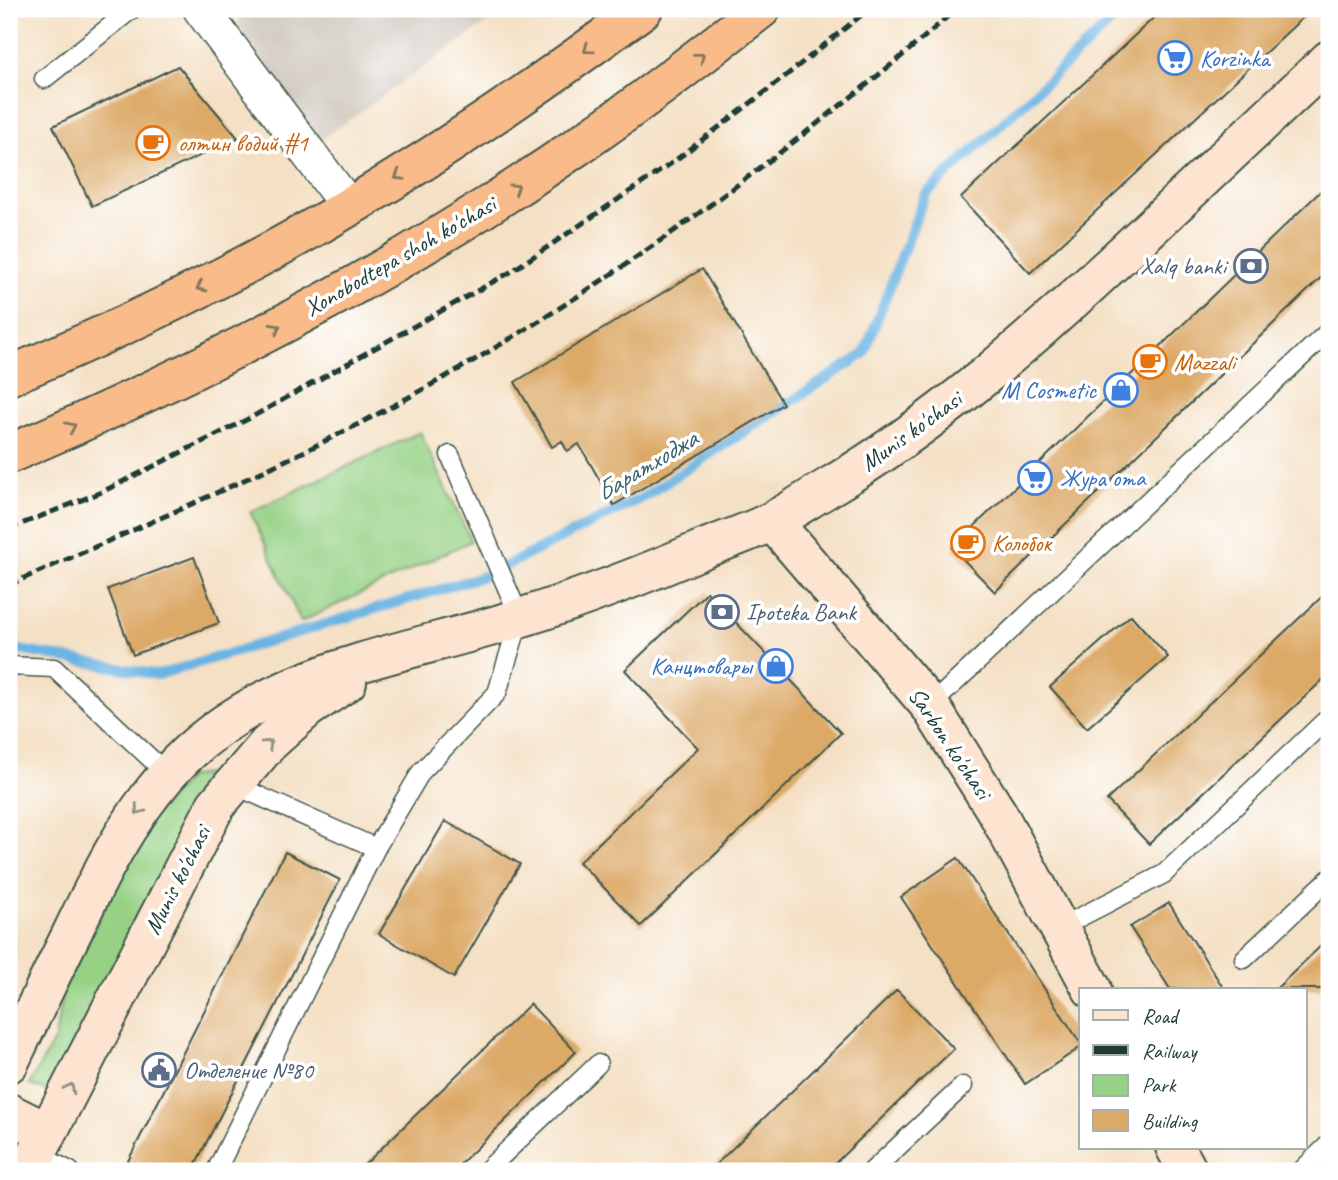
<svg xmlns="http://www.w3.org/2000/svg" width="1338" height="1180" font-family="Caveat,sans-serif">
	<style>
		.industrial { fill: #cbc3b8 }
		.green { fill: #96d185; stroke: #5a875c; stroke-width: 2 }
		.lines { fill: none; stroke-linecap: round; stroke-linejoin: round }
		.stream { stroke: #6bb4e3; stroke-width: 10 }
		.building { fill: #dca966 }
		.lane-casing { stroke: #3f554a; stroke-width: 21 }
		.street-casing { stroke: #3f554a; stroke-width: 38 }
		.secondary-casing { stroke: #3f554a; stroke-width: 42 }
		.highway-casing { stroke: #3f554a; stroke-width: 42 }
		.lane { stroke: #fff; stroke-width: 18 }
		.street { stroke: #fff; stroke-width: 35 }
		.secondary { stroke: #fde4d1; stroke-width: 38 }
		.highway { stroke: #fabb8b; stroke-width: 38 }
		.rail { stroke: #1f3d34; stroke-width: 5; stroke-dasharray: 10 5; stroke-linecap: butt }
		.oneway { stroke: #82765b }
		.oneway2 { stroke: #8e9082 }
		.labels { text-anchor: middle; stroke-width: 7; stroke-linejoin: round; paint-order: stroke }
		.shop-label { font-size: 24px; fill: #366cbe; stroke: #fff; text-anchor: start }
		.food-label { font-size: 24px; fill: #c56008; stroke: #fff; text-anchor: start }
		.street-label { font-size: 24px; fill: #1f3d34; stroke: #fff }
		.service-label { font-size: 24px; fill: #4e5e75; stroke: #fff; text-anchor: start }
		.water-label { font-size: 26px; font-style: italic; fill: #366169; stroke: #fff }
	</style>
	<rect width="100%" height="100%" fill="#fff"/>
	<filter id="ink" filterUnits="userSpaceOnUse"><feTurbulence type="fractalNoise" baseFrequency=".0143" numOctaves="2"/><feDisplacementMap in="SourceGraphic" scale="14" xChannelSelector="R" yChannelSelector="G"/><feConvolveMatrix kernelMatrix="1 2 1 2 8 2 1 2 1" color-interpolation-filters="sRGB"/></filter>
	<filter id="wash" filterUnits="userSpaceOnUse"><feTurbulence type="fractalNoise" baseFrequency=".00686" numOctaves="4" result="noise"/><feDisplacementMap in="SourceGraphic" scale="28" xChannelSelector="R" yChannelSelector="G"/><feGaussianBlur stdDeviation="1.57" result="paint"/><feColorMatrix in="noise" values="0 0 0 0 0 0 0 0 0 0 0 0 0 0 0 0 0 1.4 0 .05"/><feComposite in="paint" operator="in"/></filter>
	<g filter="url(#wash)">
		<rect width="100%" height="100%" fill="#f4e0c4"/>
		<path class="industrial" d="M239,9H506L319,141L285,98L239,26Z"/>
		<path class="green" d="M420,432L471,541L301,622L250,512Z
			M205,774L208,790L50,1092L29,1085L55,1039L62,992L146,825L189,777Z"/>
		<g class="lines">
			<path class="stream" d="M9,648L158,675L487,575L644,497L864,354L925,195L1125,9"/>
		</g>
		<g id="blocks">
			<path class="building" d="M1163,9H1312L1030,273L961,198Z
				M178,66L238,138L92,206L53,126Z
				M1329,183V270L995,592L952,548Z
				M702,269L783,404L614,505L579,444L567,451L562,441L552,447L515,382Z
				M194,557L219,623L133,655L108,589Z
				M1329,590V674L1149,844L1107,800Z
				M707,592L841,733L641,926L579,862L698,748L625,670Z
				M1131,615L1168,657L1087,728L1050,687Z
				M445,821L520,864L454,978L379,934Z
				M285,852L340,880L192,1171H123Z
				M958,858L1081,1044V1047L1025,1084L901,897Z
				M1169,903L1224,989H1170L1130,927Z
				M1329,938V989H1276Z
				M897,990L954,1049L918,1083L827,1171H709Z
				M530,1004L576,1052L453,1171H358Z"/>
		</g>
	</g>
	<g filter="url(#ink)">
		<use href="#blocks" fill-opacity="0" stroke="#3f554a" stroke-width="2"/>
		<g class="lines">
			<g class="lane-casing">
				<path id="lane" d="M44,79L132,9
					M9,666L54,668L167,774
					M930,706L1329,331
					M232,784L376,848
					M1059,928L1164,874L1329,717
					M1244,959L1329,879
					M36,1154L70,1171
					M216,1171L376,848L421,772L497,693L520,618L450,455
					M486,1171L598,1064
					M872,1171L963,1086
					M1301,1171L1329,1144"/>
			</g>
			<g class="street-casing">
				<path id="street" d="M201,9L348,206"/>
			</g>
			<g class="secondary-casing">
				<path id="secondary" d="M772,521L930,706L998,814L1092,989
					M9,1063C30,1019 51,975 73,931C99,876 126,822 166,776C256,671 399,657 523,617C586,597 648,573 708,547C730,539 752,531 772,521C790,512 807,500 824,490C936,424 1033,338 1128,249C1195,186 1262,123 1329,60
					M9,1113L47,1132
					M1175,1147L1188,1171
					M28,1171L216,805L268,744L308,708L347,682"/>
			</g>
			<g class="highway-casing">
				<path id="highway" d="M9,376C82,345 155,312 226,275C373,200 510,107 643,9
					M9,454C211,368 408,265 588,139C648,98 704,53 761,9"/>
			</g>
			<use href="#lane" class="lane"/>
			<use href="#street" class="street"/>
			<use href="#secondary" class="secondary"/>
			<use href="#highway" class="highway"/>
			<path class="rail" d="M9,529L104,491L252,417L509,273L669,165L768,90L869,9
				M9,585C130,531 252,480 370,418C517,341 656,249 787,147C845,102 902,58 956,9"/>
		</g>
		<defs><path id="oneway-chevron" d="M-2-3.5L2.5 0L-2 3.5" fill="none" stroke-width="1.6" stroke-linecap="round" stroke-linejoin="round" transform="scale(1.75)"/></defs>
		<g class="oneway">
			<use href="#oneway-chevron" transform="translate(588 49) rotate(144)"/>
			<use href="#oneway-chevron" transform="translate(700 57) rotate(-38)"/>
			<use href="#oneway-chevron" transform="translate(399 176) rotate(149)"/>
			<use href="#oneway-chevron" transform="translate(515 188) rotate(-34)"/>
			<use href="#oneway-chevron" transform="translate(201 287) rotate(154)"/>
			<use href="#oneway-chevron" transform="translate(276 328) rotate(-29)"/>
			<use href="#oneway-chevron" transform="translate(71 427) rotate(-25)"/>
		</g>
		<g class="oneway2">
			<use href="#oneway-chevron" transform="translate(268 744) rotate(-45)"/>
			<use href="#oneway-chevron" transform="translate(139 810) rotate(127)"/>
			<use href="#oneway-chevron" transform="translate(70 1088) rotate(-63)"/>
		</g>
	</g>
	<defs>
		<g id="supermarket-ring" transform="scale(1.75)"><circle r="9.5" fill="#fff" stroke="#3f7fe0" stroke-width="1.5"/><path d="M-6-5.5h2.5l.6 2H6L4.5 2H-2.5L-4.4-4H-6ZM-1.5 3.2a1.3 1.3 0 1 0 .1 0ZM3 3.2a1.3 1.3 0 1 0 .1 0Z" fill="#3f7fe0"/></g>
		<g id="cafe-ring" transform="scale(1.75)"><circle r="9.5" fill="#fff" stroke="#e8710a" stroke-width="1.5"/><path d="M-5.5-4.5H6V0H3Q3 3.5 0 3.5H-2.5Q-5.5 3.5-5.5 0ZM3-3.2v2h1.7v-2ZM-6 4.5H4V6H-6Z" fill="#e8710a"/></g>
		<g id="bank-ring" transform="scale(1.75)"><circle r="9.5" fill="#fff" stroke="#5c6f8a" stroke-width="1.5"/><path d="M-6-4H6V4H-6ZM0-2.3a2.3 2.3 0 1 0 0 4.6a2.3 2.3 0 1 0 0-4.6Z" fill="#5c6f8a"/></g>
		<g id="shop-ring" transform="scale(1.75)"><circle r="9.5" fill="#fff" stroke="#3f7fe0" stroke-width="1.5"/><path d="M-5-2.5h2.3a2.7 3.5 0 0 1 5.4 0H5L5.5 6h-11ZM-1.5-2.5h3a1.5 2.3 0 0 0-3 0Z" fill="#3f7fe0"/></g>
		<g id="civic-ring" transform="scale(1.75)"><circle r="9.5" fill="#fff" stroke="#5c6f8a" stroke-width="1.5"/><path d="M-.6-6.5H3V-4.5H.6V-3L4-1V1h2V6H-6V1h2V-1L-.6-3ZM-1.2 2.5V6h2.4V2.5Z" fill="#5c6f8a"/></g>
	</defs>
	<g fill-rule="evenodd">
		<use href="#supermarket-ring" x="1175" y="58"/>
		<use href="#cafe-ring" x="153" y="143"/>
		<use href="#bank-ring" x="1251" y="266"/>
		<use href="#cafe-ring" x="1150" y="362"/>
		<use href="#shop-ring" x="1121" y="390"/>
		<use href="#supermarket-ring" x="1035" y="478"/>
		<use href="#cafe-ring" x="968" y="543"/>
		<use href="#bank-ring" x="722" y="612"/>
		<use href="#shop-ring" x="776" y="666"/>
		<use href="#civic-ring" x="159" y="1070"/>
	</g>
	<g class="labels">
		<g class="shop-label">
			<text x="1200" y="66">Korzinka</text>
			<text x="1096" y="398" text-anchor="end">M Cosmetic</text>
			<text x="1060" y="486">Жура ота</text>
			<text x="752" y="674" text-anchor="end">Канцтовары</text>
		</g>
		<g class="food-label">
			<text x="178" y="151">олтин водий #1</text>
			<text x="1174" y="370">Mazzali</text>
			<text x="992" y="551">Колобок</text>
		</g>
		<g class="street-label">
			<text transform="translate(400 256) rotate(-30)" y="8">Xonobodtepa shoh ko'chasi</text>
			<text transform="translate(911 431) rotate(-36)" y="8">Munis ko'chasi</text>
			<text transform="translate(950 743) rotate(56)" y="8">Sarbon ko'chasi</text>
			<text transform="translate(177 880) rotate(-63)" y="8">Munis ko'chasi</text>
		</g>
		<g class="service-label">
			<text x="1226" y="274" text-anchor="end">Xalq banki</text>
			<text x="746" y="620">Ipoteka Bank</text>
			<text x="184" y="1078">Отделение №80</text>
		</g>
		<g class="water-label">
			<text transform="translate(646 465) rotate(-31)" y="9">Баратходжа</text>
		</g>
	</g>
	<rect width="1338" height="1180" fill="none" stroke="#fff" stroke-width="35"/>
	<rect x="1079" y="988" width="228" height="161" fill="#ffffff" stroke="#a5b1ae" stroke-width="2"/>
	<rect x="1093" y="1010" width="35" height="10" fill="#fde4d1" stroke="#a5b1ae" stroke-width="2"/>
	<text x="1142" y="1023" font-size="21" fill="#1f3d34">Road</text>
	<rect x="1093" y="1045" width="35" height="10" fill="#1f3d34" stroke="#a5b1ae" stroke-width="2"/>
	<text x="1142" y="1058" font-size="21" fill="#1f3d34">Railway</text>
	<rect x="1093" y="1075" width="35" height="21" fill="#96d185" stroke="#a5b1ae" stroke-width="2"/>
	<text x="1142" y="1092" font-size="21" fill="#1f3d34">Park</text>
	<rect x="1093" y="1110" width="35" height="21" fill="#dca966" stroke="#a5b1ae" stroke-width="2"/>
	<text x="1142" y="1128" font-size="21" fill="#1f3d34">Building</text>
</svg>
